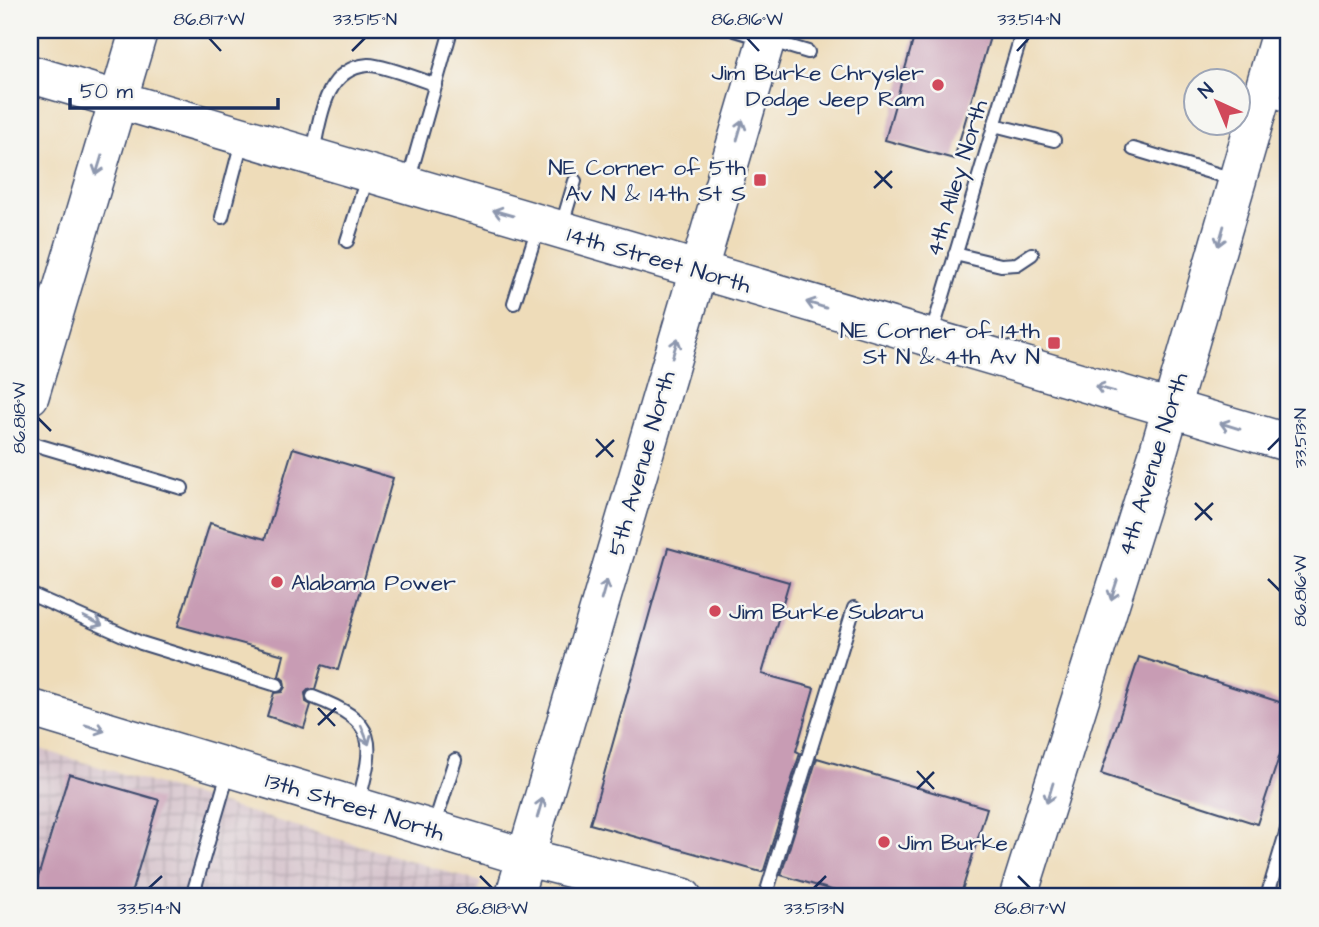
<svg xmlns="http://www.w3.org/2000/svg" width="1319" height="927" font-family="'Architects Daughter',sans-serif">
	<style>
		.industrial { fill: url(#industrial-grid) }
		.building { fill: #c89cb4 }
		.lines { fill: none; stroke-linecap: round; stroke-linejoin: round }
		.lane-casing { stroke: #3b496c; stroke-width: 16 }
		.secondary-casing { stroke: #3b496c; stroke-width: 40 }
		.lane { stroke: #fff; stroke-width: 12 }
		.secondary { stroke: #fff; stroke-width: 37 }
		.oneway { stroke: #8d97ae }
		.ticks { fill: none; stroke: #1b2f5e; stroke-width: 2.5 }
		.poi-dot { fill: #d1495b; stroke: #f6f6f2; stroke-width: 2.5 }
		.labels { text-anchor: middle; stroke-width: 5; stroke-linejoin: round; paint-order: stroke }
		.poi-label { font-size: 23px; fill: #1b2f5e; stroke: #f6f6f2; text-anchor: end }
		.street-label { font-size: 23px; fill: #1b2f5e; stroke: #f6f6f2 }
		.neatline { fill: none; stroke: #1b2f5e; stroke-width: 2.5 }
		.ticks-label { font-size: 18px; text-anchor: middle; fill: #1b2f5e }
	</style>
	<defs>
		<pattern id="industrial-grid" width="8" height="8" patternUnits="userSpaceOnUse" patternTransform="scale(1.75)"><rect width="8" height="8" fill="#d2bdc7"/><path d="M0 4h8M4 0v8" fill="none" stroke="#aa9aa5"/></pattern>
	</defs>
	<rect width="100%" height="100%" fill="#f6f6f2"/>
	<filter id="ink" filterUnits="userSpaceOnUse"><feTurbulence type="fractalNoise" baseFrequency=".0143" numOctaves="2"/><feDisplacementMap in="SourceGraphic" scale="14" xChannelSelector="R" yChannelSelector="G"/><feConvolveMatrix kernelMatrix="1 2 1 2 8 2 1 2 1" color-interpolation-filters="sRGB"/></filter>
	<filter id="wash" filterUnits="userSpaceOnUse"><feTurbulence type="fractalNoise" baseFrequency=".00686" numOctaves="4" result="noise"/><feDisplacementMap in="SourceGraphic" scale="28" xChannelSelector="R" yChannelSelector="G"/><feGaussianBlur stdDeviation="1.57" result="paint"/><feColorMatrix in="noise" values="0 0 0 0 0 0 0 0 0 0 0 0 0 0 0 0 0 1.4 0 .05"/><feComposite in="paint" operator="in"/></filter>
	<g filter="url(#wash)">
		<rect width="100%" height="100%" fill="#eedcb9"/>
		<path class="industrial" d="M30,746L481,882L477,897H30Z"/>
		<g id="blocks">
			<path class="building" d="M916,30H992L954,159L885,140Z
				M293,448L393,478L338,670L322,665L315,689L308,690L305,693L306,702L311,705L304,728L267,716L274,693L282,692L285,687L284,680L279,676L284,655L178,626L210,523L265,539Z
				M668,548L789,582L762,674L814,688L796,751L800,753L764,870L761,872L590,824Z
				M1139,657L1289,705V727L1257,824L1101,774Z
				M817,758L987,808L960,897H855L781,875Z
				M69,774L159,800L130,897H32Z"/>
		</g>
	</g>
	<g filter="url(#ink)">
		<use href="#blocks" fill-opacity="0" stroke="#3b496c" stroke-width="2"/>
		<g class="lines">
			<g class="lane-casing">
				<path id="lane" d="M735,30L808,52
					M1265,98L1289,106
					M994,125L1054,140
					M1133,149L1233,179
					M313,153C320,120 324,68 368,65C380,64 422,80 436,85
					M408,182L451,30
					M222,217L242,141
					M561,228L575,181
					M347,241L367,178
					M955,254L1001,265L1017,264L1032,254
					M514,303L538,227
					M931,336L1023,30
					M30,443L182,488
					M30,594L141,643L277,685
					M313,697C380,722 374,742 358,804
					M434,826L455,760
					M192,897L229,770
					M765,897L854,608
					M1267,897L1289,823"/>
			</g>
			<g class="secondary-casing">
				<path id="secondary" d="M30,74L1289,443
					M30,396L139,30
					M30,708L525,857L683,897
					M514,897L769,30
					M1018,897L1158,453L1281,30"/>
			</g>
			<use href="#lane" class="lane"/>
			<use href="#secondary" class="secondary"/>
		</g>
		<defs><path id="oneway-shaft" d="M-6 0H5M1.5-3L5.5 0L1.5 3" fill="none" stroke-width="1.6" stroke-linecap="round" stroke-linejoin="round" transform="scale(1.75)"/></defs>
		<g class="oneway">
			<use href="#oneway-shaft" transform="translate(740 130) rotate(-74)"/>
			<use href="#oneway-shaft" transform="translate(99 165) rotate(107)"/>
			<use href="#oneway-shaft" transform="translate(503 213) rotate(-164)"/>
			<use href="#oneway-shaft" transform="translate(1221 236) rotate(106)"/>
			<use href="#oneway-shaft" transform="translate(816 305) rotate(-163)"/>
			<use href="#oneway-shaft" transform="translate(675 348) rotate(-74)"/>
			<use href="#oneway-shaft" transform="translate(1105 389) rotate(-164)"/>
			<use href="#oneway-shaft" transform="translate(1230 426) rotate(-163)"/>
			<use href="#oneway-shaft" transform="translate(604 590) rotate(-74)"/>
			<use href="#oneway-shaft" transform="translate(1114 590) rotate(108)"/>
			<use href="#oneway-shaft" transform="translate(93 621) rotate(25)"/>
			<use href="#oneway-shaft" transform="translate(95 728) rotate(17)"/>
			<use href="#oneway-shaft" transform="translate(365 735) rotate(68)"/>
			<use href="#oneway-shaft" transform="translate(1050 793) rotate(107)"/>
			<use href="#oneway-shaft" transform="translate(540 808) rotate(-74)"/>
		</g>
	</g>
	<path class="ticks" d="M209,38L221,51M747,38L759,51M352,51L365,38M1017,51L1029,38M875,171L892,188M874,188L892,171M38,418L51,431M596,439L613,457M1268,450L1280,438M596,457L614,440M1195,503L1212,520M1195,520L1213,503M1268,579L1280,591M318,708L335,726M318,725L336,708M917,771L934,789M917,789L934,772M480,876L492,888M1018,876L1030,888M149,888L162,876M814,888L826,876"/>
	<g class="poi-dot">
		<circle cx="938" cy="85" r="7"/>
		<rect x="753" y="173" width="14" height="14" rx="3.5"/>
		<rect x="1047" y="336" width="14" height="14" rx="3.5"/>
		<circle cx="277" cy="582" r="7"/>
		<circle cx="715" cy="611" r="7"/>
		<circle cx="884" cy="842" r="7"/>
	</g>
	<g class="labels">
		<g class="poi-label">
			<text x="924" y="80">Jim Burke Chrysler<tspan x="924" dy="26">Dodge Jeep Ram</tspan></text>
			<text x="746" y="175">NE Corner of 5th<tspan x="746" dy="26">Av N &amp; 14th St S</tspan></text>
			<text x="1040" y="338">NE Corner of 14th<tspan x="1040" dy="26">St N &amp; 4th Av N</tspan></text>
			<text x="291" y="590" text-anchor="start">Alabama Power</text>
			<text x="729" y="619" text-anchor="start">Jim Burke Subaru</text>
			<text x="898" y="850" text-anchor="start">Jim Burke</text>
		</g>
		<g class="street-label">
			<text transform="translate(956 178) rotate(-73)" y="8">4th Alley North</text>
			<text transform="translate(659 259) rotate(16)" y="8">14th Street North</text>
			<text transform="translate(641 463) rotate(-74)" y="8">5th Avenue North</text>
			<text transform="translate(1152 464) rotate(-73)" y="8">4th Avenue North</text>
			<text transform="translate(355 806) rotate(17)" y="8">13th Street North</text>
		</g>
	</g>
	<rect width="1319" height="927" fill="none" stroke="#f6f6f2" stroke-width="77"/>
	<g transform="translate(1217 102) rotate(316)"><circle r="33" fill="#f6f6f2" stroke="#9ea6b7" stroke-width="2"/>
	<path d="M0-5L12 26L0 18L-12 26Z" fill="#d1495b"/>
	<text y="-10" font-size="19" font-weight="bold" text-anchor="middle" fill="#1b2f5e">N</text>
	</g>
	<path d="M70 98v10h208v-10" fill="none" stroke="#1b2f5e" stroke-width="3.5"/>
	<text x="80" y="98" font-size="21" fill="#1b2f5e" stroke="#f6f6f2" stroke-width="5" paint-order="stroke">50 m</text>
	<rect x="38" y="38" width="1242" height="850" class="neatline"/>
	<g class="ticks-label">
		<text x="209" y="25">86.817°W</text>
		<text x="365" y="25">33.515°N</text>
		<text x="747" y="25">86.816°W</text>
		<text x="1029" y="25">33.514°N</text>
		<text transform="translate(19 418) rotate(-90)" y="6">86.818°W</text>
		<text transform="translate(1300 438) rotate(-90)" y="6">33.513°N</text>
		<text transform="translate(1300 591) rotate(-90)" y="6">86.816°W</text>
		<text x="149" y="914">33.514°N</text>
		<text x="492" y="914">86.818°W</text>
		<text x="814" y="914">33.513°N</text>
		<text x="1030" y="914">86.817°W</text>
	</g>
</svg>
